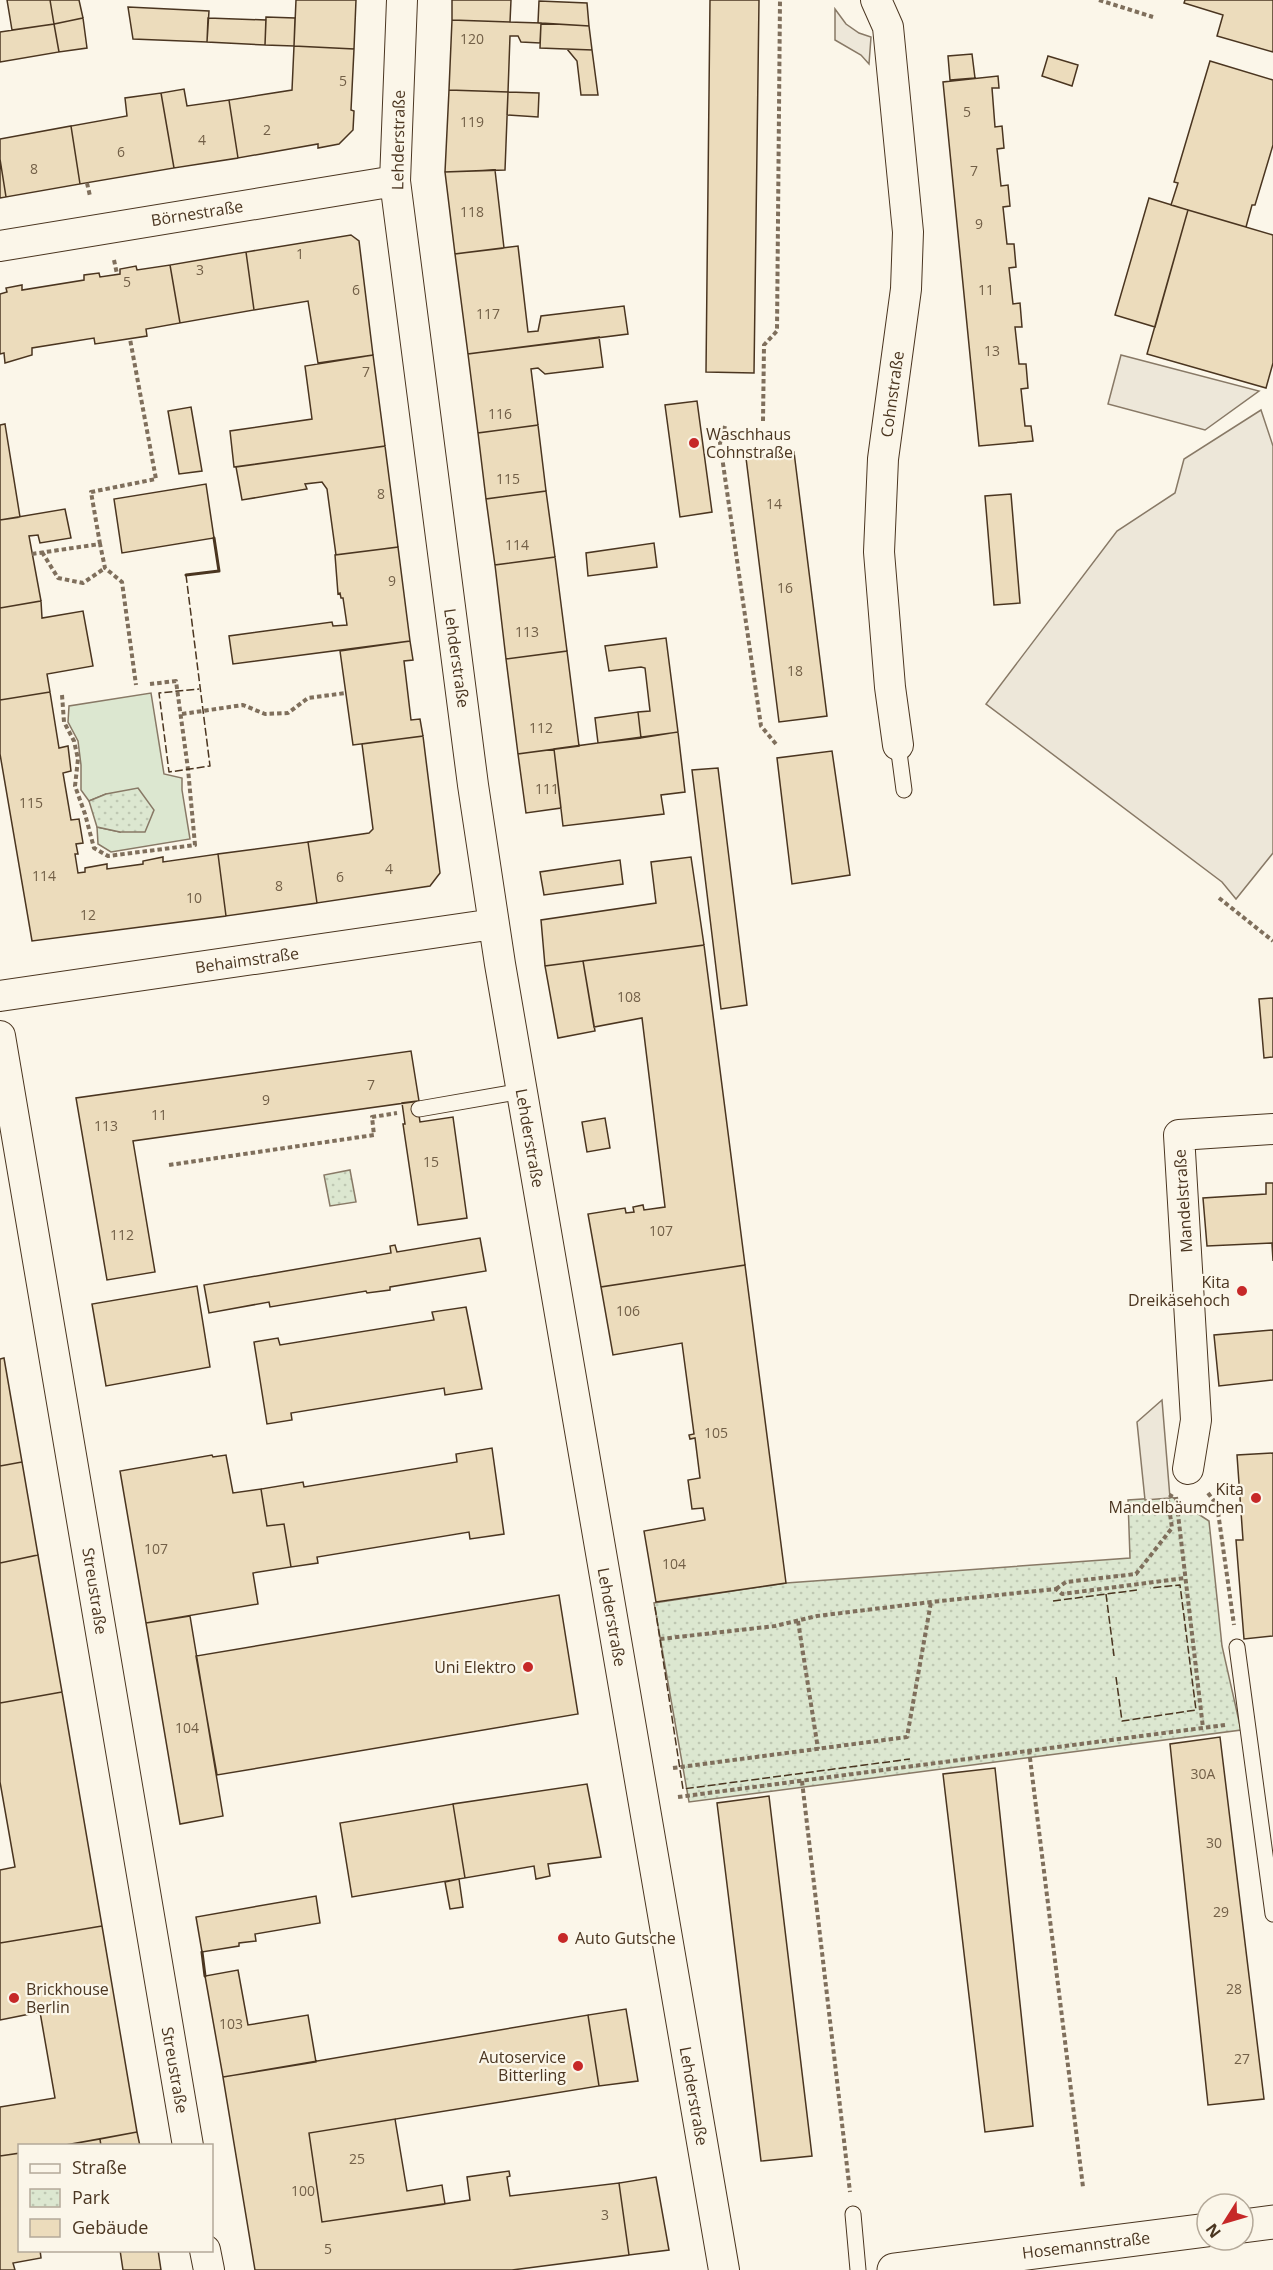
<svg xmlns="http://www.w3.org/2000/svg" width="1273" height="2270" font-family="'Open Sans',sans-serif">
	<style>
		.green { fill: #dce7d0; stroke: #887966; stroke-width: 1.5 }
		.park { fill: url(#park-dots); stroke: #887966; stroke-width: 1.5 }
		.parking { fill: #ede7d9; stroke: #887966; stroke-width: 1.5 }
		.building { fill: #ecdcbc; stroke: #4a3520; stroke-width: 1.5 }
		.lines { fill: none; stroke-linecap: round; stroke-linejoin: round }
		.lane-casing { stroke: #4a3520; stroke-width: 17 }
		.street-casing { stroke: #4a3520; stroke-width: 32 }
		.secondary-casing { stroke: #4a3520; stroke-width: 35 }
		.path { stroke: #7f6f5c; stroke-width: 4; stroke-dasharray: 4.5 3; stroke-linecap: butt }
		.lane { stroke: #fbf6e9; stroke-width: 15 }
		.street { stroke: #fbf6e9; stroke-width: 30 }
		.secondary { stroke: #fbf6e9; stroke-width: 33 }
		.fence { stroke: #4a3520; stroke-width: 1.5; stroke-dasharray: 8 3; stroke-linecap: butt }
		.wall { stroke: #4a3520; stroke-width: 3 }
		.poi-dot { fill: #c62828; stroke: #fbf6e9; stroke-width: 2 }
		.labels { text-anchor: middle; stroke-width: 4.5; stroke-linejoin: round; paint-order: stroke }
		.number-label { font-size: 14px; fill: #725f47 }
		.street-label { font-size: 16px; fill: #4a3520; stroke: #fbf6e9 }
		.poi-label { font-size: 16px; fill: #4a3520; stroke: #fbf6e9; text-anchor: end }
	</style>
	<defs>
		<pattern id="park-dots" width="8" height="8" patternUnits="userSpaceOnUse" patternTransform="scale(1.5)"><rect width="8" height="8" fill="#dce7d0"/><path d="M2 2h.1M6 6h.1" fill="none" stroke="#bec7b2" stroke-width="1.8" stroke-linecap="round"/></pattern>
	</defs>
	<rect width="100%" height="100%" fill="#fbf6e9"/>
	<path class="green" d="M151,693L164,774L182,778V790L190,839L111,852L98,844L97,827L120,832L106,794L89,801L81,790V765L78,741L68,722L69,706Z"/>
	<path class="park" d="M138,788L154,810L145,832H120L97,827L89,801L106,794Z
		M350,1170L356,1202L330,1206L324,1175Z
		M1172,1497L1209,1521L1222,1646L1241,1730L689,1802L654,1603L786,1583L1130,1558L1128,1500Z"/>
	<path class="parking" d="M835,9L846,24L859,33L871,37L869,64L861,55L835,40Z
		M1121,355L1259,391L1205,430L1108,404Z
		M1261,410L1273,446V853L1236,899L1222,882L986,704L1117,531L1175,493L1184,459Z
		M1162,1400L1170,1498L1145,1500L1137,1422Z"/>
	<path class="building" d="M7,0H50L54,24L12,30Z
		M50,0H79L83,18L54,24Z
		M296,0H356L354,49L294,46Z
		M452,0H511L510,22L452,20Z
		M710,0H759L754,373L706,372Z
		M1185,0H1273V52L1217,36L1223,15L1184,3Z
		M539,1L587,3L589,26L538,23Z
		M128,7L209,11L207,42L133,39Z
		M266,17L295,18L294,46L265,45Z
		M83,18L87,48L59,52L54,24Z
		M208,18L266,20L265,45L207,42Z
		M452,20L541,23L540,43L521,42L518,36H510L508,92L449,90Z
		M541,23L589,26L592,50L540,48Z
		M54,24L59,52L0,62V32Z
		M294,46L354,49L351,110L354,111L353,130L339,144L318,148V144L238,158L229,100L292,90Z
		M567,49L592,50L598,95H581L577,61Z
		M972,54L975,78L950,80L948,56Z
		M1048,56L1078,65L1072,86L1042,76Z
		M1210,61L1273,80V145L1255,205H1252L1246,227L1171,205L1178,183L1174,182Z
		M998,76L999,88H992L995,127L1002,126L1004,148L997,149L1001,186L1008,185L1010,206L1003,207L1007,244H1014L1016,267L1009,268L1013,304L1020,303L1022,327H1015L1019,364H1026L1028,388L1021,389L1025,426H1031L1033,441L979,446L943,82Z
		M184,89L187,106L229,100L238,158L174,168L161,93Z
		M449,90L508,92L505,170L445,172Z
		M508,92L539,93L538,117L507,115Z
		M161,93L174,168L80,184L71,126L127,116L125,98Z
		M71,126L80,184L6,197L0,159V139Z
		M0,159L6,197L0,198Z
		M495,170L504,248L455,254L445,172Z
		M1149,198L1188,210L1155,327L1115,315Z
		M1188,210L1273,235V363L1266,388L1147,354Z
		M351,235L359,241L373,355L318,363L308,301L254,310L246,252Z
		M518,246L528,332L538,331L541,316L624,306L628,334L468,354L455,254Z
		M246,252L254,310L180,323L170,265Z
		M170,265L180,323L146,329L147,336L95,344L94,338L32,348V355L5,363L4,353L0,354V294L7,292L6,288L22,285V290L84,280V275L99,273L100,277L120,274V269L136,266L137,270Z
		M599,337L603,367L545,374L538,368L531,369L538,425L478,433L468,354Z
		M373,355L385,446L234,467L230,431L312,419L305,366Z
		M697,401L712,512L680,517L665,405Z
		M191,407L202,471L179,474L168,411Z
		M5,424L20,517L0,520V425Z
		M538,425L546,491L486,499L478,433Z
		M385,446L398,547L336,555L327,489L322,482L305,484L307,489L242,500L236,467Z
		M794,452L827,716L779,722L746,458Z
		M206,484L214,538L122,553L114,499Z
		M546,491L555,557L495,565L486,499Z
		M1011,494L1020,603L994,605L985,496Z
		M65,509L71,538L40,543L38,535L29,536L41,601L0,608V520Z
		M654,543L657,567L588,576L586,553Z
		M398,547L410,641L233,664L229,636L332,622L333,626L347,625L343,598H341L340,593L338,594L335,555Z
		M555,557L567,651L506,659L495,565Z
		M41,601L42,618L83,611L93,666L47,674L50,692L0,700V608Z
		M666,638L678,732L641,738L638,712L650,711L645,668L641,667L609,671L605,646Z
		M410,641L413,660L404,661L411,720L420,719L423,736L353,745L340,651Z
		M567,651L579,746L518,754L506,659Z
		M50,692L59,748L68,746L71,771L63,773L71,820L79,819L83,843L76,844L78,854H75L78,873L85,872V868L107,864V869L143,864V861L163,857V862L218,854L226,916L32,941L0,754V700Z
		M638,712L641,738L598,743L595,718Z
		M678,732L685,792L661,795L664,814L563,826L554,749Z
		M423,736L440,873L430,886L317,903L308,842L369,833L373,829L362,744Z
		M554,749L561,808L526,813L518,754Z
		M832,751L850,875L792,884L777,758Z
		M718,768L747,1005L721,1009L692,770Z
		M308,842L317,903L226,916L218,854Z
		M691,857L704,945L545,966L541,920L656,903L651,862Z
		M620,860L623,884L544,895L540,872Z
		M704,945L745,1265L601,1287L588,1214L625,1208L626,1213L634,1212L633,1207L643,1205L644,1210L665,1207L642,1018L594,1027L583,961Z
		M583,961L595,1031L558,1038L545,966Z
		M1273,998V1057L1264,1058L1259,999Z
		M411,1051L419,1101L133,1141L155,1272L107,1280L76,1098Z
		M417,1101L420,1122L453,1117L467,1218L418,1225L403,1124H405L402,1103Z
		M605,1118L610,1148L587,1152L582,1122Z
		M1266,1183H1273V1261L1272,1243L1207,1246L1203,1198L1266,1194Z
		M480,1238L486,1271L390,1287V1290L367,1293L366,1291L270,1307L269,1302L209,1313L204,1285L391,1253L390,1246L395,1245L397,1252Z
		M745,1265L786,1583L656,1602L644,1531L705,1520L703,1508L692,1509L688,1480L700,1478L695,1438L690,1439L689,1435L694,1434L682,1343L613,1355L601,1287Z
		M197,1286L210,1367L106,1386L92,1304Z
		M466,1307L482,1389L445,1395L444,1388L291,1413L292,1420L267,1424L254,1342L278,1338L280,1345L434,1320L432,1312Z
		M1273,1330V1380L1219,1386L1214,1335Z
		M4,1358L22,1462L0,1466V1359Z
		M492,1448L504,1534L470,1539L469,1532L317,1557L318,1563L291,1567L284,1524L267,1526L261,1489L303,1482L304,1487L457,1462L456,1454Z
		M1273,1453V1636L1244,1639L1236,1540H1243L1237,1455Z
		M212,1455L213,1457L226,1455L233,1493L261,1489L267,1526L284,1524L291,1567L253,1573L258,1604L146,1623L120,1471Z
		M22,1462L38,1555L0,1563V1466Z
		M38,1555L62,1692L0,1703V1563Z
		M559,1595L578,1714L217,1775L196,1656Z
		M190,1616L223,1816L180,1824L146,1623Z
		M62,1692L102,1926L0,1943V1870L15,1867L0,1782V1703Z
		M1220,1737L1264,2099L1208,2105L1170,1744Z
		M995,1768L1033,2126L985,2132L943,1774Z
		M587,1784L601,1857L548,1864L550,1876L536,1879L534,1866L465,1878L453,1804Z
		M769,1796L812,2156L761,2161L717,1803Z
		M453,1804L465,1878L352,1897L340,1823Z
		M459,1879L463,1907L450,1909L445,1882Z
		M316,1896L320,1923L255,1934L256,1941L239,1943V1946L202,1952L196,1917Z
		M102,1926L137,2132L60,2146H20V2153L0,2156V2107L55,2098L40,2012L0,2020V1943Z
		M238,1970L248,2025L308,2015L316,2062L223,2077L205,1976Z
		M626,2009L638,2081L599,2086L588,2015Z
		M588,2015L599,2086L309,2133L322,2222L470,2200L467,2177L509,2171L510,2176L507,2177L510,2196L619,2183L629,2255L512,2270H255L223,2077Z
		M395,2119L407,2191L442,2185L445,2204L322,2222L309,2133Z
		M137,2132L140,2146H101L100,2139Z
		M100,2139L101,2146H60Z
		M20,2153V2250H40L41,2258L13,2263L15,2270H0V2156Z
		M656,2177L669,2250L629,2255L619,2183Z
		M120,2250H158L161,2270H123Z"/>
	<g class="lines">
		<g class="lane-casing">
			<path id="lane" d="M898,745L904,790
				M419,1109L522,1091
				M1237,1647L1273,1914
				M853,2214L858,2270"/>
		</g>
		<g class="street-casing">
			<path id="street" d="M402,0L395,181L473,785L500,964L724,2270
				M876,0L888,27L908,232L906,289L883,459L879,552L890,687L898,745
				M0,246L395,181
				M0,996L494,924
				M0,1036L188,2146
				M1188,1469L1196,1420L1179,1135L1273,1129
				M205,2250L209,2270"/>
		</g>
		<g class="secondary-casing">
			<path id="secondary" d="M1243,2226L1273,2222
				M894,2270L1207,2230"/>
		</g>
		<path class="path" d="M1099,0L1153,17
			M87,183L90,196
			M114,260L117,274
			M763,421L764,345L777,331L780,0
			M725,426L720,443L761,726L776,744
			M100,544L91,492L156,479L130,339
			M42,552L58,578L83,583L105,568
			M32,554L100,544L105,568L122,582L136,685
			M62,695L64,722L74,741L78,759L75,786L85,814L94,848L108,856L195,845L188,769L176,681L150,684
			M182,714L243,705L265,714L288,713L308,698L346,693
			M1219,898L1273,941
			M169,1165L374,1135L372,1117L397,1113
			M1208,1493L1217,1505L1234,1625
			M1176,1497L1203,1728
			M1056,1589L1066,1582L1136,1574L1172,1528L1168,1500L1172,1494
			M798,1621L818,1749
			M660,1639L775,1626L817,1616L931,1602L1056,1589L1062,1594L1185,1578
			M1029,1750L1083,2187
			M673,1768L907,1737L931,1602
			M802,1781L850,2192
			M678,1797L1225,1725"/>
		<use href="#lane" class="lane"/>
		<use href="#street" class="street"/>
		<use href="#secondary" class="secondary"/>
		<path class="fence" d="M186,575L210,766L169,772L159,693L199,689
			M1106,1594L1114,1656
			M1053,1601L1137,1590
			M655,1607L683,1789L910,1759
			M1116,1677L1122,1721L1196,1710L1180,1585L1150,1588"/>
		<path class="wall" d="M186,575L219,571L214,538
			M202,1952L205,1976"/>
	</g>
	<g class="poi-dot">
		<circle cx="694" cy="443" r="6"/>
		<circle cx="1242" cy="1291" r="6"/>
		<circle cx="1256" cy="1498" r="6"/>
		<circle cx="528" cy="1667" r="6"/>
		<circle cx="563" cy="1938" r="6"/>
		<circle cx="14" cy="1998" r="6"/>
		<circle cx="578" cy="2066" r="6"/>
	</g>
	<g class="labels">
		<g class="number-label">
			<text x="472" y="44">120</text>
			<text x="343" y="86">5</text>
			<text x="967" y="117">5</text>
			<text x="472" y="127">119</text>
			<text x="267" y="135">2</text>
			<text x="202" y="145">4</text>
			<text x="121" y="157">6</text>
			<text x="34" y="174">8</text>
			<text x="974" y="176">7</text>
			<text x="472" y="217">118</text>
			<text x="979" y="229">9</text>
			<text x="300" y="259">1</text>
			<text x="200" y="275">3</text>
			<text x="127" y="287">5</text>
			<text x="356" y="295">6</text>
			<text x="986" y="295">11</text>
			<text x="488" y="319">117</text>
			<text x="992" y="356">13</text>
			<text x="366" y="377">7</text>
			<text x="500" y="419">116</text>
			<text x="508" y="484">115</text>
			<text x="381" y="499">8</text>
			<text x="774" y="509">14</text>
			<text x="517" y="550">114</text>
			<text x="392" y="586">9</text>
			<text x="785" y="593">16</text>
			<text x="527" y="637">113</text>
			<text x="795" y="676">18</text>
			<text x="541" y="733">112</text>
			<text x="547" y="794">111</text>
			<text x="31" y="808">115</text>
			<text x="389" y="874">4</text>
			<text x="44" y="881">114</text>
			<text x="340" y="882">6</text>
			<text x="279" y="891">8</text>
			<text x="194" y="903">10</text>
			<text x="88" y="920">12</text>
			<text x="629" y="1002">108</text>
			<text x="371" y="1090">7</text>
			<text x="266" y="1105">9</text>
			<text x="159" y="1120">11</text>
			<text x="106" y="1131">113</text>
			<text x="431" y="1167">15</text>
			<text x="661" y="1236">107</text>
			<text x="122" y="1240">112</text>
			<text x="628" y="1316">106</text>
			<text x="716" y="1438">105</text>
			<text x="156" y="1554">107</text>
			<text x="674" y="1569">104</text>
			<text x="187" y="1733">104</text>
			<text x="1203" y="1779">30A</text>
			<text x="1214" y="1848">30</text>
			<text x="1221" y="1917">29</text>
			<text x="1234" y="1994">28</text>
			<text x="231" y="2029">103</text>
			<text x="1242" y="2064">27</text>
			<text x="357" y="2164">25</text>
			<text x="303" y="2196">100</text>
			<text x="605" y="2220">3</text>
			<text x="328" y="2254">5</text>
		</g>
		<g class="street-label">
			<text transform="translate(398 140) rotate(-89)" y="6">Lehderstraße</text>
			<text transform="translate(197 213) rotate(-9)" y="6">Börnestraße</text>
			<text transform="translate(892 394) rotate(-82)" y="6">Cohnstraße</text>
			<text transform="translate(457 658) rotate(82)" y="6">Lehderstraße</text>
			<text transform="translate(247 960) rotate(-8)" y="6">Behaimstraße</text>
			<text transform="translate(530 1138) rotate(80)" y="6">Lehderstraße</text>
			<text transform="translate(1183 1201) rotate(-94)" y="6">Mandelstraße</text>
			<text transform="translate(95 1591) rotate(81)" y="6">Streustraße</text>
			<text transform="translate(612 1617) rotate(80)" y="6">Lehderstraße</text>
			<text transform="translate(175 2070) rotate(80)" y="6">Streustraße</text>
			<text transform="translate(694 2096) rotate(80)" y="6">Lehderstraße</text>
			<text transform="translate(1086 2245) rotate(-7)" y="6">Hosemannstraße</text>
		</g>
		<g class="poi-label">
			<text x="706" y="440" text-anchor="start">Waschhaus<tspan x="706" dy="18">Cohnstraße</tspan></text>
			<text x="1230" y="1288">Kita<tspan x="1230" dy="18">Dreikäsehoch</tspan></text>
			<text x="1244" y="1495">Kita<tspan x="1244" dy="18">Mandelbäumchen</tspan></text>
			<text x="516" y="1673">Uni Elektro</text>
			<text x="575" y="1944" text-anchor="start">Auto Gutsche</text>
			<text x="26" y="1995" text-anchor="start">Brickhouse<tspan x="26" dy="18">Berlin</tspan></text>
			<text x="566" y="2063">Autoservice<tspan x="566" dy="18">Bitterling</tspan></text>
		</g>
	</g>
	<rect x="18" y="2144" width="195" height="108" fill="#fbf6e9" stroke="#b4a999" stroke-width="1.5"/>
	<rect x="30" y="2164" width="30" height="9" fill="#fbf6e9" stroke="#b4a999" stroke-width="1.5"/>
	<text x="72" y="2174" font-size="18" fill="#4a3520">Straße</text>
	<rect x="30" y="2189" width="30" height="18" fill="url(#park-dots)" stroke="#b4a999" stroke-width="1.5"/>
	<text x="72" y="2204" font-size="18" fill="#4a3520">Park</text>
	<rect x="30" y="2219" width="30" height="18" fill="#ecdcbc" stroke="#b4a999" stroke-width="1.5"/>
	<text x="72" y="2234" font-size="18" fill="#4a3520">Gebäude</text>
	<g transform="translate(1225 2222) rotate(233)"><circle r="28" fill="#fbf6e9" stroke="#b4a999" stroke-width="1.5"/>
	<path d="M0-4.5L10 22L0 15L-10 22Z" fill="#c62828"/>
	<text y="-9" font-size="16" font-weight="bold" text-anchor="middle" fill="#4a3520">N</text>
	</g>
</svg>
